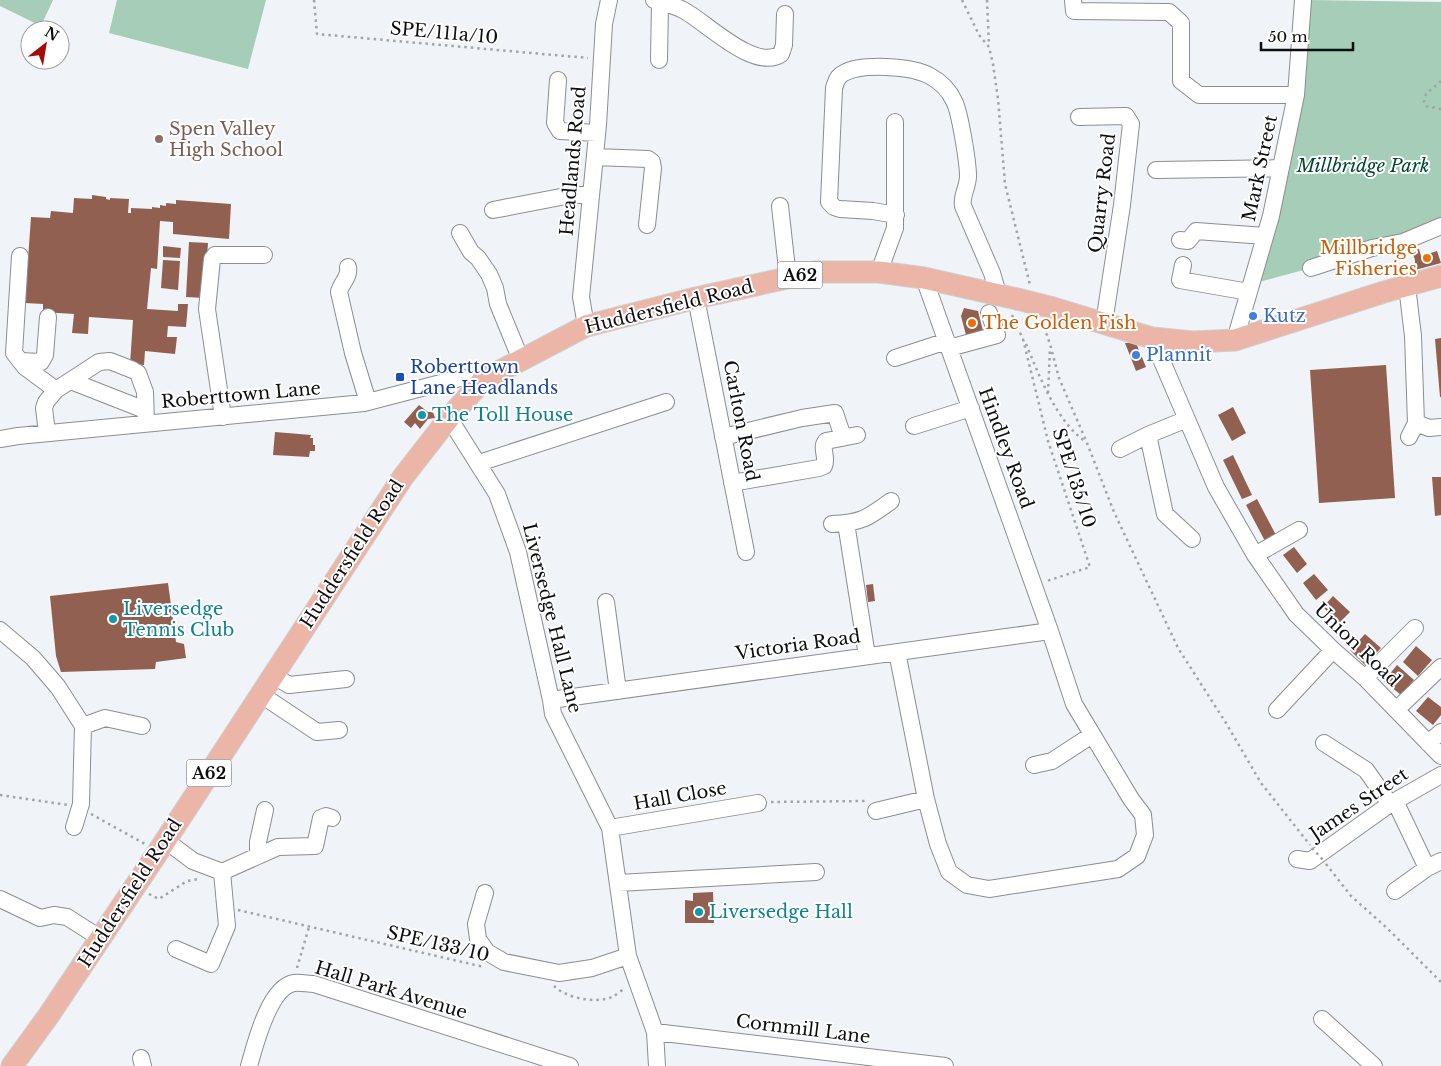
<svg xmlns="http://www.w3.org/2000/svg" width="1441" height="1066" font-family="'Libre Baskerville',serif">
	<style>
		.green { fill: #a5cdb7 }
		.building { fill: #916050 }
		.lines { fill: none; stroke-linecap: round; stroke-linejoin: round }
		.minor-casing { stroke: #8b8e91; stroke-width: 18 }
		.major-casing { stroke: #cfcfcf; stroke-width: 23 }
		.path { stroke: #a2a4a7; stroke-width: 2.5; stroke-dasharray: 2.5 4; stroke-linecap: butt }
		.minor { stroke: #fff; stroke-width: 16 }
		.major { stroke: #ebb5a7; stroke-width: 21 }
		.major-bridge-casing { stroke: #cfcfcf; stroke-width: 23; stroke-linecap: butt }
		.path-bridge { stroke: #a2a4a7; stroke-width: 2.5; stroke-dasharray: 2.5 4; stroke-linecap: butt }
		.major-bridge { stroke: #ebb5a7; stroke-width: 21 }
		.education-dot { fill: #8d6e63; stroke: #fff; stroke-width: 2 }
		.food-dot { fill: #e8710a; stroke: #fff; stroke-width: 2 }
		.shop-dot { fill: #3f7fe0; stroke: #fff; stroke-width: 2 }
		.transit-dot { fill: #1a4fb4; stroke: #fff; stroke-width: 2 }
		.culture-dot { fill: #0f9aa8; stroke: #fff; stroke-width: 2 }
		.labels { text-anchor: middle; stroke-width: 4; stroke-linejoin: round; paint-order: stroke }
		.shield { fill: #fff; stroke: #565658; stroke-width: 1 }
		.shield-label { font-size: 16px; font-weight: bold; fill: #0d0e10 }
		.street-label { font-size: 18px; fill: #0d0e10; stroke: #fff }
		.education-label { font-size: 18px; fill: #785e54; stroke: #fff; text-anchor: start }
		.park-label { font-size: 18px; font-style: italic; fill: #00482e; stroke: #fff }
		.food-label { font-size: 18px; fill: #c56008; stroke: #fff; text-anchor: end }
		.shop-label { font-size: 18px; fill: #366cbe; stroke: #fff; text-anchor: start }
		.transit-label { font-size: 18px; fill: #164399; stroke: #fff; text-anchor: start }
		.culture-label { font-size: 18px; fill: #0d838f; stroke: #fff; text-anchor: start }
	</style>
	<rect width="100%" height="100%" fill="#f0f3f7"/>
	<path class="green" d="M0,0H53L41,26L0,6Z
		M117,0H266L248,69L109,33Z
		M1307,0L1441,2V224L1311,268L1255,283Z"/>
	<path class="building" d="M92,195L106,197V199L110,200V198L129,199L128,213H131V208L152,209V207L160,208V205L166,206V203L176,204V200L231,204L229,239L173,234V222L160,221L157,269L151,268L147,309L178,311V304H188L186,327L168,326L167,337H177L175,354L145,351L144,365L130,364L133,320L89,317L88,334L72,333L74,314L43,312V304L25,303L31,217L50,218L51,211L73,213L74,198L92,199Z
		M189,242L208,243L204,298L186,297Z
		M163,246L181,248L180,258L163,257Z
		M1419,249L1421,256L1437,251L1441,263L1415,270V260L1412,251Z
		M163,260L180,261L178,290L161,288Z
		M964,308L978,311L983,331L966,335L961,316Z
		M1441,338V397H1440L1435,339Z
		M1125,343H1136L1146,367L1136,371Z
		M1386,365L1395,498L1319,503L1310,370Z
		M419,405L428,412H433L435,418L428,419L420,429L415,423L411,428L404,422Z
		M1233,407L1246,433L1232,441L1218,415Z
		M275,432L311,435L310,438H313V445H315V451H310L309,457L273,455Z
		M1233,455L1252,495L1242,499L1223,460Z
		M1432,477H1441V515L1435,516Z
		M1257,499L1277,537L1266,543L1246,505Z
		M1294,547L1307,564L1297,573L1283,555Z
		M1314,574L1328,590L1316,600L1303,583Z
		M168,583L176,642L184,644L186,658L156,662L155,669L61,672L56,656L50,596Z
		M873,584L875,601L868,602L866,585Z
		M1333,596L1350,612L1339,623L1323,607Z
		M1365,634L1381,648L1365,665L1350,650Z
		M1416,646L1432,660L1418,676L1403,662Z
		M1397,665L1414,680L1401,695L1384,681Z
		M1428,697L1441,707V715L1433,725L1416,711Z
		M713,892L714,923H685V900L693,901V893Z"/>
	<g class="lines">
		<g class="minor-casing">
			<path id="minor" d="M654,0C664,3 674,5 683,10C705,21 754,72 781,54L784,45L785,14
				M1073,0L1074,11L1169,12L1181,23V81L1199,95H1296
				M659,60L660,2
				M558,80L555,123L560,131L597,133
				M1079,117L1126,116L1131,124L1122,205L1104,323
				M595,157L648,159L652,162L653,168L647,225
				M1156,170L1281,168
				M780,206L788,278
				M493,210L571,195H591
				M896,215L873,211L840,209L834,207L829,202L834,88C836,82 837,76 844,73C862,63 912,66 930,76C941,82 949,90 954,101C960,112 968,163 968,176C968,187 961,196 963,206L992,273L998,294
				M460,233L471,252L478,258L489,274L495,288L498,304L521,360
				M1180,240L1188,241L1196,231L1265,236
				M20,256L14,353L25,367L56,390
				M1183,265L1180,280L1249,292
				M348,267C350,277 341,283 339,292L353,353L368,402
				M1311,268L1372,248L1403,242L1441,226
				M879,272L895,228V122
				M1407,286L1413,336L1416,423L1409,437
				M696,298L746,552
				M586,326L581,297L598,125L604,24L609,0
				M1152,338L1216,487L1255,555L1296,614L1333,650L1365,678L1441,756
				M1235,340L1271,216L1296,95L1303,0
				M949,348L997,335L989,313
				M895,358L947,341
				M20,361L41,362L45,355L48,317
				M71,381L145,410
				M223,417L207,309L212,259L215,255H264
				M449,418L497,494L518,552L551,700L553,714L610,828L628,956L655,1032L657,1066
				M1187,419L1148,435L1165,514L1192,539
				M1416,423L1429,428L1441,427
				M914,426L971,408
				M47,433L44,408L46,402L56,390L99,362L110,361L133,370L138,373L145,392L146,424
				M723,437L802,418L835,413L842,434
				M0,439L18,436L364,403L460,378L483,380
				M1120,449L1148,435
				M479,463L666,402
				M732,483L819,468L824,466C828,457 820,448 826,441L857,435
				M846,523L867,656
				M832,524C861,523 868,518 891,501
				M1255,555L1299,530
				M606,602L618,691
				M0,630L33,658L58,687L83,726
				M897,652L926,799L938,844L949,872L967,885L989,889L1118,869L1137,856L1145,835L1143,815L1131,799L1074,704L1050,631L924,278
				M272,675L289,685L346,679
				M1365,678L1415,628
				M260,694L317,732L339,730
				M551,700L1050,631
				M1277,710L1333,650
				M1396,710L1441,667
				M1324,743L1366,770L1390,804
				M1428,743L1441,732
				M1034,765L1052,761L1092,735
				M1395,801L1427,868
				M876,811L926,799
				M74,827L81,804L83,726L105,718L142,726
				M610,828L758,803
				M165,840L193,861L222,872L278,847L315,846L321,818L326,816L332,818
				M258,856V842L265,810
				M1297,859L1310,861L1390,804L1441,775
				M618,883L816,872
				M1395,891L1427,868L1441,861
				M485,893L476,924L478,939L487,952L504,962L559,973L592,968L628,956
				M0,899L40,918L54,915L67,917L100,938
				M176,949L211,964L227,926L222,872
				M1322,1019L1374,1066
				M655,1032L945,1066
				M141,1058L143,1066
				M249,1066C255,1045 269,987 294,983C300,982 308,984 314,984L570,1066"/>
		</g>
		<g class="major-casing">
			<path id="major" d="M1053,308L1152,338L1193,342L1235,340L1384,292L1441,276
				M12,1066L49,1015L158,852L403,477L449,418L483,380L586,326L696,298L815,272H879L924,278L1017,299"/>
		</g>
		<path class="path" d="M314,0L317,34L588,58
			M962,0L979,35L989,47L993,64L998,99L1005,184L1030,285
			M987,0L989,45
			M1441,81L1426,94L1424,102L1426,106L1441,109
			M1012,315L1023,339
			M1042,321L1050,344L1059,378L1087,443L1114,512L1178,648L1226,723L1261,783L1310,845
			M1023,339L1048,441L1090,567L1047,581
			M1026,344C1040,377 1056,421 1086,442
			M1048,393L1050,348
			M0,795L68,805
			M771,802L866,801
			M91,814L145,844
			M1326,864L1351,896L1387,928L1441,982
			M149,894L159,899L187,881L199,879
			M238,910L484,967
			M297,968L309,927
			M554,986C566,998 596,1004 612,997C616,995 621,991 625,988"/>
		<use href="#minor" class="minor"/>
		<use href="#major" class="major"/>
		<g class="major-bridge-casing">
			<path id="major-bridge" d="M1017,299L1053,308"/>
		</g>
		<path class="path-bridge" d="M1312,848L1324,861"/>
		<use href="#major-bridge" class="major-bridge"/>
	</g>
	<circle class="education-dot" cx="159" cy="139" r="5"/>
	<g class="food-dot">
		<circle cx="1427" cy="258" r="5"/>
		<circle cx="972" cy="323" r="5"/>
	</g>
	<g class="shop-dot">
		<circle cx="1253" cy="316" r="5"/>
		<circle cx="1136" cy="355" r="5"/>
	</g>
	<rect class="transit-dot" x="395" y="372" width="10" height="10" rx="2.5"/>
	<g class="culture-dot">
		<circle cx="422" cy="415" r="5"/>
		<circle cx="113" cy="619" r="5"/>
		<circle cx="699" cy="912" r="5"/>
	</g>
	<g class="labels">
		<g class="shield">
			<rect x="777.5" y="261.5" width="45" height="27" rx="4"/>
			<rect x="186.5" y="759.5" width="45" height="27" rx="4"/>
		</g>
		<g class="shield-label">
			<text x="800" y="281">A62</text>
			<text x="209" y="779">A62</text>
		</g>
		<g class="street-label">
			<text transform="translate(444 33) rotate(5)" y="6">SPE/111a/10</text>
			<text transform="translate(573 161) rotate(-85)" y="6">Headlands Road</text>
			<text transform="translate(1260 168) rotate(-78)" y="6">Mark Street</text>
			<text transform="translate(1102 193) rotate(-83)" y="6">Quarry Road</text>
			<text transform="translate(669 307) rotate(-14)" y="6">Huddersfield Road</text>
			<text transform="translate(241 395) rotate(-5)" y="6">Roberttown Lane</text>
			<text transform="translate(741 421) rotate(79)" y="6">Carlton Road</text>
			<text transform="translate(1006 448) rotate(70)" y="6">Hindley Road</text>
			<text transform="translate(1074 478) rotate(72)" y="6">SPE/135/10</text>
			<text transform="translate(352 554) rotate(-57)" y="6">Huddersfield Road</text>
			<text transform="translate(552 618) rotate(76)" y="6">Liversedge Hall Lane</text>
			<text transform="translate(798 645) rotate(-8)" y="6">Victoria Road</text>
			<text transform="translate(1357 645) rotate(44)" y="6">Union Road</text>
			<text transform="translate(680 796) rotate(-10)" y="6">Hall Close</text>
			<text transform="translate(1359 804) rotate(-34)" y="6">James Street</text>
			<text transform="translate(130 893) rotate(-57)" y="6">Huddersfield Road</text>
			<text transform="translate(438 944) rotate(13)" y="6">SPE/133/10</text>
			<text transform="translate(391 990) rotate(17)" y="6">Hall Park Avenue</text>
			<text transform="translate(803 1029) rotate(7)" y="6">Cornmill Lane</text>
		</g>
		<g class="education-label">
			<text x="169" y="135">Spen Valley<tspan x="169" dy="21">High School</tspan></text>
		</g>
		<g class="park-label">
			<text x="1363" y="172">Millbridge Park</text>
		</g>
		<g class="food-label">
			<text x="1417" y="254">Millbridge<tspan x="1417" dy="21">Fisheries</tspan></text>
			<text x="982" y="329" text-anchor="start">The Golden Fish</text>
		</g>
		<g class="shop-label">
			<text x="1263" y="322">Kutz</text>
			<text x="1146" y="361">Plannit</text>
		</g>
		<g class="transit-label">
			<text x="410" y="373">Roberttown<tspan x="410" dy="21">Lane Headlands</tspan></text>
		</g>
		<g class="culture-label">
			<text x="432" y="421">The Toll House</text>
			<text x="123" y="615">Liversedge<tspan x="123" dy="21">Tennis Club</tspan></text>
			<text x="709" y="918">Liversedge Hall</text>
		</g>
	</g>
	<g transform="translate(45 45) rotate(31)"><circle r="24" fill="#ffffff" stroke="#9e9f9f"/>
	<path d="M0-4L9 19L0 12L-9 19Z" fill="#a30c07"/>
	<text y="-8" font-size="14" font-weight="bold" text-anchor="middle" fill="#0d0e10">N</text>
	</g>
	<path d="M1261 42v8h92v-8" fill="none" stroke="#0d0e10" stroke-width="2.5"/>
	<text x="1268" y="42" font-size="15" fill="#0d0e10" stroke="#ffffff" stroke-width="4" paint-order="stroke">50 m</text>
</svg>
